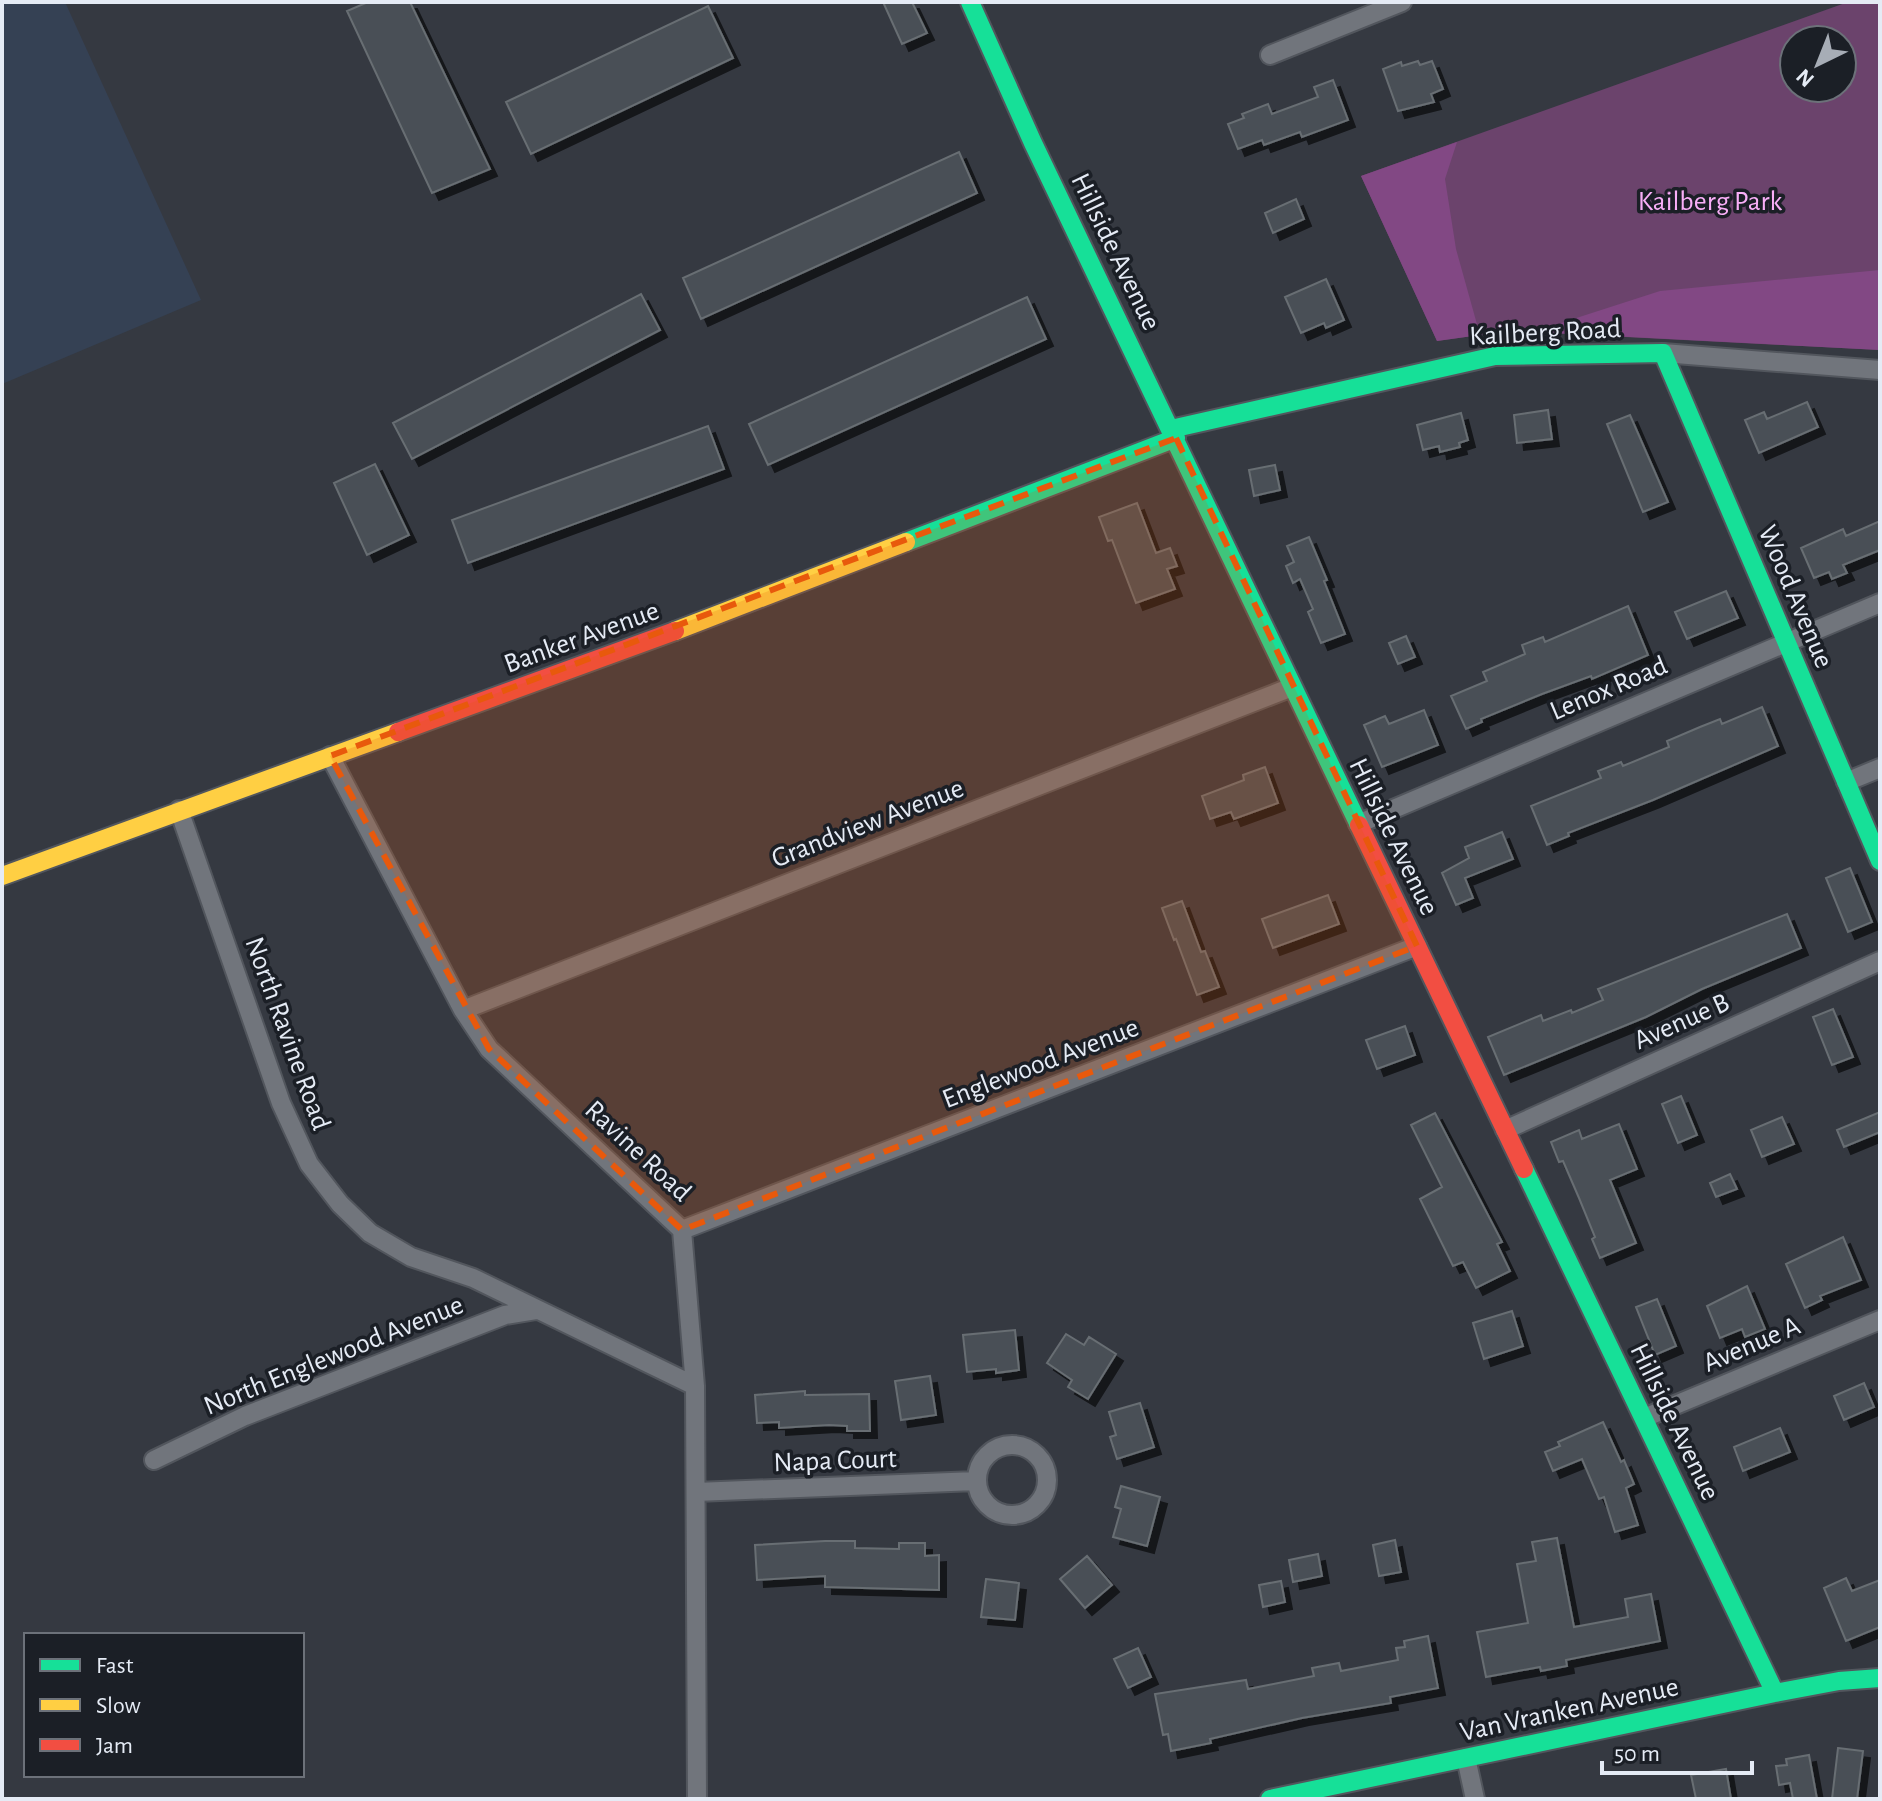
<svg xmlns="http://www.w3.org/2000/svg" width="1882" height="1801" font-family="'Alegreya Sans',sans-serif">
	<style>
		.built { fill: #354154 }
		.green { fill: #6b436c; fill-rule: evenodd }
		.forest { fill: #824884 }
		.building { fill: #4a5056; stroke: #686e73; stroke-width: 2; filter: url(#shadow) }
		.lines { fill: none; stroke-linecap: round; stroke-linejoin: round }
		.street-casing { stroke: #52565d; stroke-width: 22 }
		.fast-casing { stroke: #52565d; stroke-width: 22 }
		.slow-casing { stroke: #52565d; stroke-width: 22 }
		.jam-casing { stroke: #52565d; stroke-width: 22 }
		.street { stroke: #71757c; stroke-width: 18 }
		.fast { stroke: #16e098; stroke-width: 18 }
		.slow { stroke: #ffcf43; stroke-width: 18 }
		.jam { stroke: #f24e42; stroke-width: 18 }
		.marked { fill: #e8590c; fill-opacity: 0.2; stroke: #e8590c; stroke-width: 6; stroke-dasharray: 16 10; stroke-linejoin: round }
		.labels { text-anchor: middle; stroke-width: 7; stroke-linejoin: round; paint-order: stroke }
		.park-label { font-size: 28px; fill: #f9aff8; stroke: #1b1f26 }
		.street-label { font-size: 28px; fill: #e5ebf5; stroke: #1b1f26 }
	</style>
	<defs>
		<filter id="shadow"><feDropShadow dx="7" dy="7" stdDeviation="0" flood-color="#0009"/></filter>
	</defs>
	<rect width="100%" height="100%" fill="#353941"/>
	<path class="built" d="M2,2H65L201,300L2,384Z"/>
	<path class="green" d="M1848,2H1880V350L1508,331L1437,341L1361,176ZM1794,40H1842V88H1794Z"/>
	<path class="forest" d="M1457,142L1445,179L1456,249L1480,335L1437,341L1361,176Z
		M1880,270V350L1533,332L1660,291Z"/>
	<path class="building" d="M368,2H410L490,169L432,193L347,11Z
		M883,2H912L927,33L902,44Z
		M708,6L733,58L531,154L506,102Z
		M1418,61L1420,65L1432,61L1443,89L1431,94L1434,102L1398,111L1383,69L1401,62L1402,66Z
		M1333,80L1348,120L1302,137L1300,132L1264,145L1262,140L1238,149L1228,124L1244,118L1242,114L1268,104L1272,114L1318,97L1314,87Z
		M959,152L977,193L701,319L683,278Z
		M1296,199L1304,219L1273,233L1265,213Z
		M1326,279L1344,320L1326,328L1324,323L1301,333L1285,297Z
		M641,294L660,330L412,459L393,423Z
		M1027,297L1046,339L768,465L749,424Z
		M1807,402L1818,427L1759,453L1745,420L1764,412L1767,419Z
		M1548,410L1552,439L1517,443L1514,415Z
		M1461,413L1468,440L1459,443L1460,447L1440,452L1439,446L1423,450L1417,425Z
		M1630,415L1668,502L1643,512L1607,424Z
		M708,426L724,469L468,563L452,520Z
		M375,464L409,535L367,555L334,483Z
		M1275,465L1280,490L1254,496L1249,470Z
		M1137,503L1156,553L1170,548L1177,566L1167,569L1175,589L1136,603L1112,540L1108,541L1099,517Z
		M1880,521V550L1843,565L1847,573L1832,579L1829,572L1814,578L1801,548L1843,529L1846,536Z
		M1309,537L1327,580L1324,581L1345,634L1321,643L1308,612L1313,609L1300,579L1293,583L1286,566L1294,562L1287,546Z
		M1726,591L1738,618L1687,639L1675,612Z
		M1628,606L1648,655L1592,679L1591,676L1542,694L1481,719L1482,722L1466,729L1451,696L1487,681L1483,672L1525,654L1522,645L1543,637L1545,642Z
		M1406,636L1415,657L1398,664L1389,643Z
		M1762,707L1778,746L1653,800L1568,833L1569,836L1547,845L1531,806L1601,778L1598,771L1621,762L1623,766L1669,747L1667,741L1700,727L1720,719L1722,724Z
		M1424,710L1438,745L1382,767L1364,725L1385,716L1389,724Z
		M1265,767L1278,803L1234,819L1231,812L1210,819L1202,796L1244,780L1243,775Z
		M1502,832L1513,859L1465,878L1473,898L1456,905L1442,873L1469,858L1465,847Z
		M1850,868L1872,922L1848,932L1826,878Z
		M1328,895L1339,924L1273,948L1262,919Z
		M1182,901L1201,952L1205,951L1219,987L1197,995L1176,939L1174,940L1162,908Z
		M1787,914L1801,948L1702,989L1646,1017L1504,1075L1488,1037L1541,1015L1543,1021L1571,1010L1572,1013L1603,1000L1598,989Z
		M1833,1009L1853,1057L1832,1065L1813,1017Z
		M1405,1026L1415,1055L1377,1069L1366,1040Z
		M1681,1096L1697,1135L1678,1143L1662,1104Z
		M1880,1112V1132L1844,1147L1837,1130Z
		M1435,1113L1502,1242L1497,1244L1510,1271L1476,1288L1463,1262L1453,1266L1420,1199L1442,1187L1411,1125Z
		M1782,1117L1794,1144L1762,1157L1751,1130Z
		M1619,1124L1637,1169L1610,1180L1636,1243L1600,1258L1592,1239L1595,1237L1579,1198L1563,1161L1559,1162L1551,1142L1579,1130L1582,1139Z
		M1730,1174L1737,1189L1716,1197L1710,1183Z
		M1843,1237L1861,1280L1820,1296L1822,1300L1805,1308L1786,1264Z
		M1747,1286L1765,1329L1745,1337L1742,1329L1720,1338L1707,1306Z
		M1657,1299L1676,1346L1655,1355L1636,1307Z
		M1512,1311L1523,1346L1484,1359L1473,1323Z
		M1015,1330L1019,1370L996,1373V1369L967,1372L963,1335Z
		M1066,1334L1084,1345L1089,1337L1116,1354L1088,1399L1068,1387L1072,1380L1047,1363Z
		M930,1376L936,1415L901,1420L895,1381Z
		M1864,1383L1874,1407L1844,1420L1834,1396Z
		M805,1391V1395L869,1394L870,1431H847V1426L829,1425L779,1428V1422L757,1423L755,1395Z
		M1140,1403L1154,1447L1117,1459L1110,1437L1116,1435L1109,1412Z
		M1603,1422L1621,1462L1624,1460L1634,1484L1626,1488L1638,1525L1615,1532L1604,1497L1599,1499L1582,1459L1553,1471L1545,1452L1560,1446L1558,1442Z
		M1780,1428L1790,1452L1743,1471L1734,1447Z
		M1121,1486L1160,1497L1147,1546L1113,1537L1121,1509L1115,1507Z
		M1557,1538L1574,1627L1628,1617L1625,1599L1651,1594L1660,1641L1566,1660L1567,1666L1541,1671L1540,1667L1486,1677L1477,1632L1528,1623L1517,1564L1536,1561L1532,1542Z
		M1395,1540L1401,1572L1379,1576L1373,1545Z
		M825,1541H855V1548L899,1549V1543H925V1556L939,1555V1590L825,1587V1576L757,1580L755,1545Z
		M1318,1554L1322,1576L1293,1582L1289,1560Z
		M1087,1556L1112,1585L1085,1608L1060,1579Z
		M1846,1578L1852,1591L1880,1580V1627L1846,1641L1824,1588Z
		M986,1579L1019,1583L1015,1620L981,1617Z
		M1281,1581L1285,1602L1263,1607L1259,1585Z
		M1428,1636L1438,1688L1390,1697L1391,1703L1302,1718L1210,1739L1211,1743L1171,1751L1168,1734L1163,1735L1155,1694L1246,1680L1248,1689L1314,1676L1312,1668L1339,1663L1341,1671L1398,1660L1396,1648L1405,1647L1404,1641Z
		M1138,1648L1151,1677L1128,1688L1114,1659Z
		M1838,1748L1863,1751L1857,1799H1832Z
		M1809,1755L1817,1799H1793L1790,1783L1779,1785L1776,1766L1787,1765L1786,1759Z
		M1726,1769L1731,1799H1696L1691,1775Z"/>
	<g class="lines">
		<g class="street-casing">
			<path id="street" d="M1270,55L1402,2
				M1663,353L1880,370
				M330,756L463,1010L489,1049L682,1230L695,1386L697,1799
				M1846,782L1880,768
				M179,810L281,1103L309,1164L340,1204L370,1233L411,1257L473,1278L695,1386
				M1358,824L1880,603
				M463,1010L1292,687
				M1505,1130L1880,961
				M682,1230L1417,946
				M1644,1418L1880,1320
				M977 1480a35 35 0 1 1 70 0a35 35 0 1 1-70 0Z
				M154,1460L245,1416L505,1315L536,1310
				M696,1492L976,1481
				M1466,1758L1475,1799"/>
		</g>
		<g class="fast-casing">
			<path id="fast" d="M970,2L1033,143L1359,825
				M1171,429L1495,356L1663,353L1880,861
				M906,542L1176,438
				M1524,1169L1775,1693
				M1270,1799L1775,1693L1839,1681L1880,1678"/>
		</g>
		<g class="slow-casing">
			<path id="slow" d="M675,631L906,542
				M2,876L398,732"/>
		</g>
		<g class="jam-casing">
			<path id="jam" d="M398,732L675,631
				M1359,825L1524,1169"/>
		</g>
		<use href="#street" class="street"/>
		<use href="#fast" class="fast"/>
		<use href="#slow" class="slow"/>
		<use href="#jam" class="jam"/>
	</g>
	<path class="marked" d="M1176,438L1417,946L682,1230L489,1049L330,756Z"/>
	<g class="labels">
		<g class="park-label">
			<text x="1710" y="210">Kailberg Park</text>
		</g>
		<g class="street-label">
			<text transform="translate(1117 251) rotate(64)" y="10">Hillside Avenue</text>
			<text transform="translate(1545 331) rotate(-3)" y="10">Kailberg Road</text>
			<text transform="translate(1797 596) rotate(67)" y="10">Wood Avenue</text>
			<text transform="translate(581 636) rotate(-20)" y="10">Banker Avenue</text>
			<text transform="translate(1608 687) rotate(-23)" y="10">Lenox Road</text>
			<text transform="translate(867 822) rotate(-21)" y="10">Grandview Avenue</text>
			<text transform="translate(1395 836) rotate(64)" y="10">Hillside Avenue</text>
			<text transform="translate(1681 1020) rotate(-24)" y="10">Avenue B</text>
			<text transform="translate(289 1033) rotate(70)" y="10">North Ravine Road</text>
			<text transform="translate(1040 1062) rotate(-21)" y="10">Englewood Avenue</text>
			<text transform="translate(639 1150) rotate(43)" y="10">Ravine Road</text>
			<text transform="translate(1751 1343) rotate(-23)" y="10">Avenue A</text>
			<text transform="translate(333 1354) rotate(-22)" y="10">North Englewood Avenue</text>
			<text transform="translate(1676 1421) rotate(64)" y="10">Hillside Avenue</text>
			<text transform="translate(835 1459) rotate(-2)" y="10">Napa Court</text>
			<text transform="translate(1569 1708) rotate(-12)" y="10">Van Vranken Avenue</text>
		</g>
	</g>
	<rect width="1882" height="1801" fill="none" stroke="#e5ebf5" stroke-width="8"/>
	<rect x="24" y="1633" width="280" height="144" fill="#1b1f26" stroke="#6c7179" stroke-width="2"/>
	<rect x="40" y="1659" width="40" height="12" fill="#16e098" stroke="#6c7179" stroke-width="2"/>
	<text x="96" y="1673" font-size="24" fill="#e5ebf5">Fast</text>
	<rect x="40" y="1699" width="40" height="12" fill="#ffcf43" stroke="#6c7179" stroke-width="2"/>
	<text x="96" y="1713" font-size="24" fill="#e5ebf5">Slow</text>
	<rect x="40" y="1739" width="40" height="12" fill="#f24e42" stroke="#6c7179" stroke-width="2"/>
	<text x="96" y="1753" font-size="24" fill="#e5ebf5">Jam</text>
	<g transform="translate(1818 64) rotate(223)"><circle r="38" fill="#1b1f26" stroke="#6c7179" stroke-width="2"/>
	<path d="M0-6L14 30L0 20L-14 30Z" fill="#a7adb6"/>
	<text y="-12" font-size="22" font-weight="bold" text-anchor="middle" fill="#e5ebf5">N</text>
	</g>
	<path d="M1602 1761v12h150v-12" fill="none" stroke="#e5ebf5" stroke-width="4"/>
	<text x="1614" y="1761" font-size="24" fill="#e5ebf5" stroke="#1b1f26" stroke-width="6" paint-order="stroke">50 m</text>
</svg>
